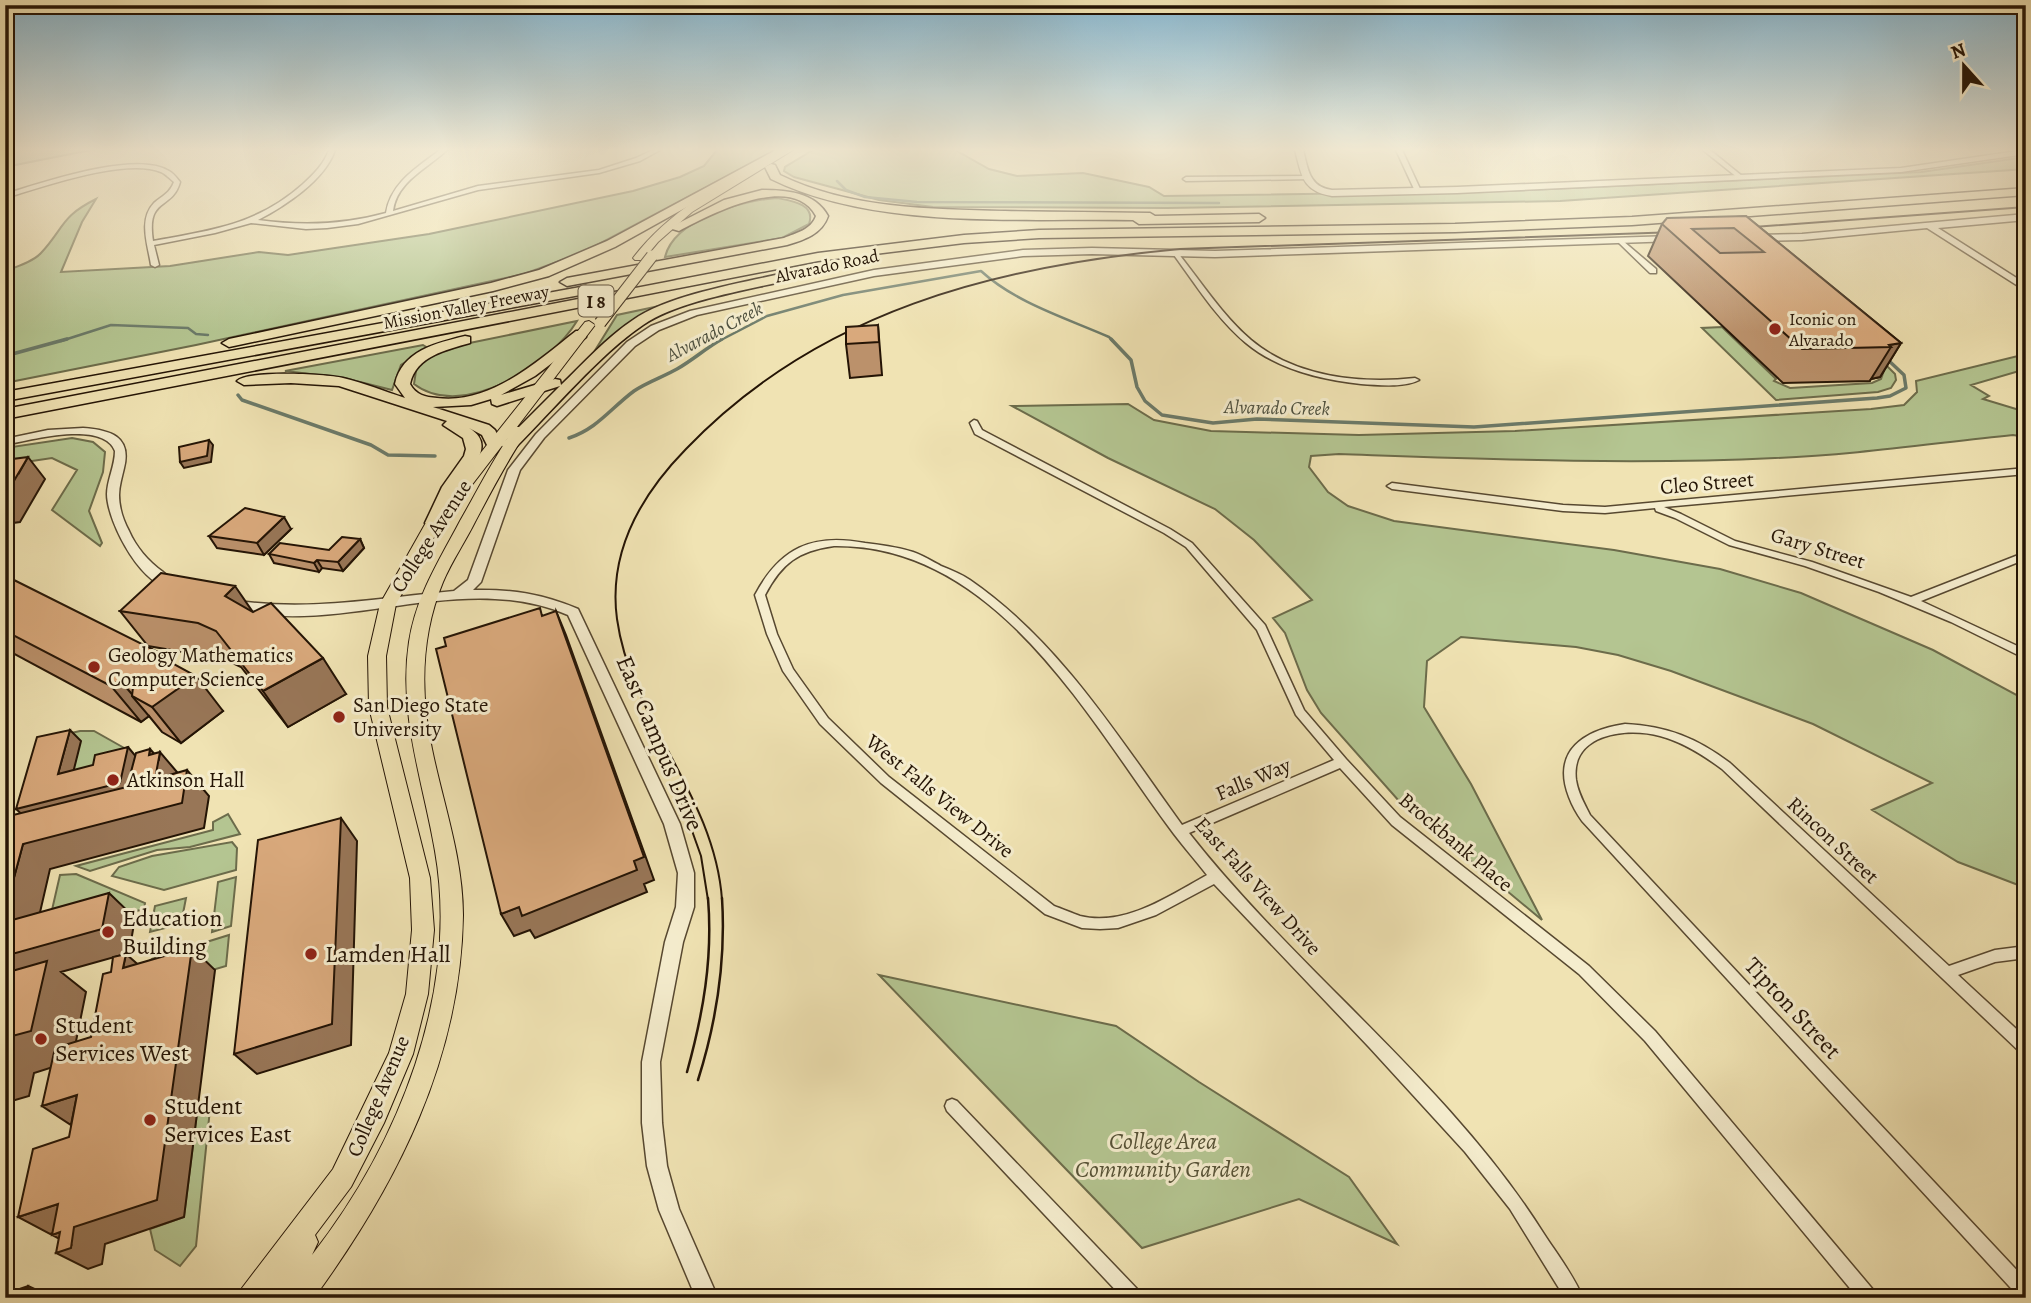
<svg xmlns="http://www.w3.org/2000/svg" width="2031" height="1303" font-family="Alegreya,serif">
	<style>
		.green { fill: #b4c591; stroke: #6c6c4b; stroke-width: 2 }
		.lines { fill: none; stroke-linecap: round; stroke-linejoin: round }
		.stream-far1 { stroke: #6b7a69; stroke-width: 2.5 }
		.stream { stroke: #6b7a69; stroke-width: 3.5 }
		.minor-casing { stroke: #574830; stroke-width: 3 }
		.tertiary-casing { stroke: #574830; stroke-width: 3 }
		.primary-casing { stroke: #241405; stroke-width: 2 }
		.motorway-casing { stroke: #241405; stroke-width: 3 }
		.minor { fill: #f5edce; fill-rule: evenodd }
		.tertiary { fill: #f5edce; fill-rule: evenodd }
		.primary { fill: #f0e3b3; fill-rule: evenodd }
		.motorway { fill: #f0e3b3; fill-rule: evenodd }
		.tram-far1 { stroke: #241405; stroke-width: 2 }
		.tram { stroke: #241405; stroke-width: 2.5 }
		.primary-bridge-casing { stroke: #241405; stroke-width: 13; stroke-linecap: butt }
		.primary-bridge { stroke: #f0e3b3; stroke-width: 11 }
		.wall { fill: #bb916b; stroke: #241405; stroke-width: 2 }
		.shaded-wall { fill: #987657; stroke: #241405; stroke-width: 2 }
		.building { fill: #d9a97c; stroke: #241405; stroke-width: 2; fill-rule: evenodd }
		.poi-dot { fill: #8f2418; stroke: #f5edce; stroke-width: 2.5 }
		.labels { text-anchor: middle; stroke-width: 6; stroke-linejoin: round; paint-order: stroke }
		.far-street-label { font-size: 18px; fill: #241405; stroke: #f5edce }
		.far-poi-label { font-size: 18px; fill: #241405; stroke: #f5edce; text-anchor: start }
		.shield { fill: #f5edce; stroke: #635541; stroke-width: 2 }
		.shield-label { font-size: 19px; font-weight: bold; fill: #241405 }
		.far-water-label { font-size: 19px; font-style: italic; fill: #4d503f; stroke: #f5edce }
		.street-label { font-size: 21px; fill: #241405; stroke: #f5edce }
		.poi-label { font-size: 21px; fill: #241405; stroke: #f5edce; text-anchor: start }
		.near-street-label { font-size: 24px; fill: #241405; stroke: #f5edce }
		.near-poi-label { font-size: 24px; fill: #241405; stroke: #f5edce; text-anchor: start }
		.near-park-label { font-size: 24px; font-style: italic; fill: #565236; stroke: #f5edce }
	</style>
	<rect width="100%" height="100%" fill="#f0e3b3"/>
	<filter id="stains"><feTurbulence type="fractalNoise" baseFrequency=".00286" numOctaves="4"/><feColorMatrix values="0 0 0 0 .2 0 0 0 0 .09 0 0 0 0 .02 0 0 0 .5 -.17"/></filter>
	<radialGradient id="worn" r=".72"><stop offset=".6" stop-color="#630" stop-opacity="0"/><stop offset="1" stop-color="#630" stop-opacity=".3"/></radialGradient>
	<path class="green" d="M5,150H91L5,167Z
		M717,150H776L584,252L524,274L196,345L5,383V271C16,267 33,262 41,253C65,227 60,217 96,199L82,222L61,272L170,266L259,252L288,255L429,234L633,191L680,177L704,166Z
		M813,150H955L989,169L1017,176L1083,173L1149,187L1164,196L1507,191L1921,172L2026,157V169L1560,201L1167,208L933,207L879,200L794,177L784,171L785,167Z
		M777,198C792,201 816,204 809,224L782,238L665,257C674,219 743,200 777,198Z
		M664,305L600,349L594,352L617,315Z
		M577,321C550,366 462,421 414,384L417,364L450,347Z
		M1722,327L1776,379L1774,381L1790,388L1872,383L1881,379L1886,365L1895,374L1896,380L1891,388L1878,392L1776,400L1702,328Z
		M423,345L428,348L401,365L392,390L344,378L285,371Z
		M2026,354V369L1971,385L1989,396L1983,399L2026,412V437L2013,435C1934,443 1854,455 1775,458C1629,465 1485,459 1339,454L1311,456L1309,467L1328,492L1348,506L1394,521L1614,550L1720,569L1801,593L1933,650L2026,700V888L1958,862L1872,810L1932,783L1813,724L1671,671L1618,655L1576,647L1461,637L1427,661L1424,707L1471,784L1542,920L1399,801L1321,713L1307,690L1285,633L1273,618L1312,600L1254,540L1215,509L1108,458L1012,406L1128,404L1154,420L1211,431L1359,435L1515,431L1871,409L1904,405L1917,392L1916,381Z
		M72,438L93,442L105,452L103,472L89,511L102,543L100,546L52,510L77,470L52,458L5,465V448Z
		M80,731H94L126,749L79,783L49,738Z
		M228,814L240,834L190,847L157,850L90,871L76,866L213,830V822Z
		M232,842L237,848L236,870L164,890L112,876L119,867L152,856Z
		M76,874L145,903L144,909L46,936L60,875Z
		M236,877L231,926L212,932L218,882Z
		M186,898L181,924L150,932L155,906Z
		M229,935L226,966L148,989L131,975L152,959Z
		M879,975L1116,1026L1199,1082L1349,1177L1397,1244L1299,1199L1142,1248Z
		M210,1109L196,1246L180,1266L155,1250L150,1229L184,1217L197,1113Z"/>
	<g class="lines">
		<path class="stream-far1" d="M837,181L846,190L865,197L917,202L1219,203
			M61,341L111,325L188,328L196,334L208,335
			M719,341L767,316L843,295L981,271C1016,303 1066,318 1109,337L1113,341"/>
		<path class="stream" d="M1111,339L1131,360L1137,387L1145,401L1162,415L1213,423L1257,419L1474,427L1877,398L1890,396L1906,388L1904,375L1887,359
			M5,356L67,339
			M238,395L242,400L371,445L388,455L435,456
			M569,438C597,429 611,408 634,391C647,382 663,377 677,369C693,360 706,348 722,339"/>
		<g class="minor-casing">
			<path id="minor" d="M329,150H335C325,180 285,206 258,220C302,226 343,225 386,213C391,182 418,167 440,150H447C427,169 397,181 393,211L478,186L599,170L636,158L653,150H660L640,161L599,173L478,190L358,224L327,228L306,229L251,223L215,233L154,245L159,265L155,267L151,265C148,245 138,220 154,203C162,196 170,193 174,182C170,179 166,174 161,172C126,157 42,187 5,198V194C41,183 136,150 169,171C173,173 177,178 180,182C172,211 146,196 153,241C212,230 257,225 303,184C314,174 324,164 329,150Z
				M1396,150H1402L1421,191L1420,192L1415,191Z
				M1703,150H1710L1742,176V178H1738Z
				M1307,176L1310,178L1309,179L1186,181L1183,179L1186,177Z
				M1619,241H1623L1656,269V273H1650L1619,243Z
				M1174,253H1178C1201,282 1222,315 1251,340C1295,377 1360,384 1415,378L1419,380C1404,388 1378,385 1361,384C1321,380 1277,369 1246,343C1217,319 1196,285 1174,255Z
				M974,420L977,421L982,430L1170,529L1192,543L1265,625L1304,710L1346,759L1400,817L1589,966L1655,1031L1875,1292L1877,1298H1858L1645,1041L1579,974L1392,825L1340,768L1189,833C1299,973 1449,1083 1544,1234C1557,1254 1574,1276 1583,1298H1565L1510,1209L1465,1152L1369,1047L1214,884L1156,915L1118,928L1100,929L1082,928L1045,914L881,783L820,724L783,671L767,634L755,595C780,548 812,533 865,543C881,545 898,547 913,552C922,555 932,561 941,566C951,570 961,574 970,580C1060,642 1119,738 1182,825L1334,760L1296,715L1257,630L1186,547L1164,533L975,434L970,423ZM834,546C998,544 1089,721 1174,834C1184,847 1196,861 1207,875C1169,896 1125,927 1080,916C1071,913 1063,909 1054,906L889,777L828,718L793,669L777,634L765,595C782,563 798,551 834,546Z
				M2026,468V474L1664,507L1681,514L1735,541L1812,562L1911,597L2026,552V559L1921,601L2026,650V659L1951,622L1879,592L1805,566L1729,545L1675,518L1656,511L1655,508L1605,513L1563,511L1392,489L1387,486L1392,483L1563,505L1605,507Z
				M1625,724C1667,726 1697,738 1730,763L1949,966L1995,950L2026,946V958L1995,962L1958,975L2026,1038V1055L2021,1053L1722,769C1703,755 1683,742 1660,736C1628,727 1570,733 1576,780C1578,793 1584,803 1590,815L2026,1280V1298H2020L1582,821C1577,814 1572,805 1569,797C1551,750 1585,730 1625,724Z
				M952,1099L957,1101L1140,1292L1142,1298H1123L947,1111L945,1106L947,1101Z"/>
		</g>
		<g class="tertiary-casing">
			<path id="tertiary" d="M1295,150H1303C1308,169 1309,187 1332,190L1457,187L1901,168L2024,150L2026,154L1901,172L1457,193L1332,196C1302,191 1302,176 1295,150Z
				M2026,214V220L1938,228L2026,284V291L1927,228L1802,240L1755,241L1750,238L1755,235L1802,234Z
				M1672,236L1675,237V241L1215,257L1092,254L1023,256L874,276L697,315L659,330L635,346L544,438L520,470L481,582L473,590C511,589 543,594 578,609L680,824L694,873V907L683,942L660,1062L662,1123L667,1166L679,1209L718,1298H696L659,1210L647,1166L642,1123V1062L665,942L676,907L678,873L664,824L568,615C459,568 340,639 227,608L225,605L232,600C307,612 379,598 454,591L468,580L508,470L536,434L627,342L651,326L690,311L874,270L1023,250L1092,248L1215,251Z
				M83,428C110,430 132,436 124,468C122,477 119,486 119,495C119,507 123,520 129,531C136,547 148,561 163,572C168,577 175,579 180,585L178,588C145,595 107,522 107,494C107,480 115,466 115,451C103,420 30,440 5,445V439L48,430Z"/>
		</g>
		<g class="primary-casing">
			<path id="primary" d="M781,150H793L692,212L658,242L643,260H635L633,258C671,208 727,180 781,150Z
				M589,321L595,325L517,427H526L528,430C508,459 492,490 475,522C465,542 452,561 443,582C421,635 420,693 432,749C443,803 463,858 463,915C461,1059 397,1184 314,1298H239L242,1288L333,1169L389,1053L406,994L412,930L410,878L369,707L368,656L380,604L428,519L585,322ZM508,438C490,465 476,493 460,521C439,561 416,596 409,642C398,714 423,781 435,851C460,993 398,1145 312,1255L318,1242L315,1235L351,1187L384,1123L413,1054L428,994L434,930L430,878L387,707L386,656L396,604L441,525Z"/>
		</g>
		<g class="motorway-casing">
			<path id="motorway" d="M776,150H789L615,247L549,276L493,291L229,347L222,343L229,339L491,283L539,270L607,241Z
				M771,164L775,165L780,175C850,209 929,209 1005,211C1054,212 1102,212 1150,213L1155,216L1259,214L1265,218L1259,222L1139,224L1133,220C1019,218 875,230 771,179L765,167Z
				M2026,188V195L1632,225L1455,232L1039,238L964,243L818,261L5,419V409L818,253L964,235L1039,230L1455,224L1632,217Z
				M762,190C786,190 815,192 828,216C822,234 804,240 787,245L567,286L560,282L567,278L784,238C796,233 811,230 816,216C792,171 709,215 679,231L669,228L724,200Z
				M788,272L795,276L793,279C749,290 680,300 643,325C600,354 553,410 515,448L509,450L501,445L494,449L488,447L482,435L469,428C500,446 465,474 455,492C450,504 447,525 434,528L425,523L442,487L464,456L466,449L463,438L443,425L447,421L339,386L291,383L244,385L237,381C248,370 325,374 343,378C364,383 384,391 405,398L395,384C402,351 436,343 465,336L470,337V343C446,350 416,356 410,384C416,395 425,397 437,398C490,405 538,361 576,331H586V337L535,376L501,395L555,379L560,380L561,385C584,363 606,338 633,320C670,294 743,283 788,272ZM560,386L502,444L495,430L489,425L433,407L471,405L491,399L492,404L497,406Z
				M586,286L593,290L591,293L5,401V392Z"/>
		</g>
		<use href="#minor" class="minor"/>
		<use href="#tertiary" class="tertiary"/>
		<use href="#primary" class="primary"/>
		<use href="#motorway" class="motorway"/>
		<path class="tram-far1" d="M1740,228L2026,207
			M675,783L701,856L708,900
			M722,900C715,796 631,720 617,619C608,553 641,495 686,449C818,311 996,266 1180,249L1677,232"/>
		<path class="tram" d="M687,1072C703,1014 713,959 708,898
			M698,1080C717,1020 726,961 722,898"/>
		<g class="primary-bridge-casing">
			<path id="primary-bridge" d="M600,323L652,256"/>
		</g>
		<use href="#primary-bridge" class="primary-bridge"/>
	</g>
	<path class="wall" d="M1746,216L1901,343L1880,377L1871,379L1870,381L1783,383L1648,256L1662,224Z
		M878,325L882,375L850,378L846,344Z
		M291,529L264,555L217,548L209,536Z
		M360,539L364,548L343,571L322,568L319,572L274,563L269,554L329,550Z
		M5,581L160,653L166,660L223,711L181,743L162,732L149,716L141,722L5,649Z
		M120,611L253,612L346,694L288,727L241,667L224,659L148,646Z"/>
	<path class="shaded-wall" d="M1901,343L1880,377L1871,379L1891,347L1889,345Z
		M209,440L213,445L211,462L184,468L180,462Z
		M6,457L19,473L28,457L45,479L20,522L5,524V459Z
		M284,517L291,529L264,555L257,543Z
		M360,539L364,548L343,571L338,562Z
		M317,560L322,568L319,572L314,563Z
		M235,586L259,621L225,596Z
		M556,611L566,635L654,880L644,884L647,892L535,938L530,930L514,936L501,914L519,907Z
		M160,653L185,684L196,676L223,711L181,743L152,707L157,655Z
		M323,658L346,694L288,727L263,691Z
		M120,680L136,699L132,696L149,716L141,722L111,686Z
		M70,730L81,741L70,785L58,774Z
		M128,747L138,759L131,794L28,820L16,809Z
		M150,749L159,759L160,752L182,778L187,770L209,796L204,828L50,869L32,947L5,926V911L23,844L155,779L149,755Z
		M341,818L357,841L351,1045L257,1074L234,1054Z
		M109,893L135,918L129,953L61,972L86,992L72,1061L34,1073L29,1096L5,1103V956Z
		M192,948L215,970L184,1217L105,1244L102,1264L88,1269L56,1253L71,1245L52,1235L74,1227Z
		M126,954L150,975L123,968Z
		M77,1095L71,1125L42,1106Z
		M58,1204L88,1221L50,1234L18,1217Z
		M5,1229L10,1231L5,1255Z
		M28,1286L52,1297V1298H25Z"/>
	<path class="building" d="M1746,216L1901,343L1889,345L1891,347L1802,349L1662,224L1667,218ZM1734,228L1764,252L1720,253L1692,229Z
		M878,325L879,342L846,344V327Z
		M209,440L207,456L180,462L179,447Z
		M28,457L5,496V460Z
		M245,508L284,517L257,543L209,536Z
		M342,537L360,539L338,562L317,560L314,563L269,554L280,543L329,550Z
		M161,573L235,586L225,596L253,612L271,603L323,658L263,691L216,631L198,623L120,611Z
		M10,578L160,653L157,655L196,676L152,707L132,696L133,687L120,680L111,686L5,631V581Z
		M540,608L542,616L556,611L644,857L634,861L637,870L522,916L519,907L501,914L436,649L446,646L444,638Z
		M70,730L58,774L93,765L95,755L128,747L120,783L16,809L37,737Z
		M150,749L149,755L160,752L155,779L187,770L182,803L23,844L5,911V817L127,787L136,753Z
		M341,818L332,1024L234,1054L258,840Z
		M109,893L102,929L5,956V922Z
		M192,948L157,1200L74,1227L71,1248L56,1253L60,1232L52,1235L58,1204L18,1217L33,1149L69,1137L77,1095L42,1106L55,1048L91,1037L103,974L111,972L113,957L126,954L123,968Z
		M47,961L31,1031L5,1038V973Z
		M28,1286L25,1298H5V1294Z"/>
	<linearGradient id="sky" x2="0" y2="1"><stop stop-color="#89b8d0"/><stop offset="0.45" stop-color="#f8f2dd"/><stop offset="1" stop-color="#f8f2dd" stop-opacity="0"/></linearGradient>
	<rect width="2031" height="332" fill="url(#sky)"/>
	<g class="poi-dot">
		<circle cx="1775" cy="329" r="7"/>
		<circle cx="94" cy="667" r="7"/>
		<circle cx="339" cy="717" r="7"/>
		<circle cx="113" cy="780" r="7"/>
		<circle cx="108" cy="932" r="7"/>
		<circle cx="311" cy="954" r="7"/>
		<circle cx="41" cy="1039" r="7"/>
		<circle cx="150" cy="1120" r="7"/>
	</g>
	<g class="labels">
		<g class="far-street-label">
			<text transform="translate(827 266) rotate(-12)" y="6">Alvarado Road</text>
			<text transform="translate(466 307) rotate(-11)" y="6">Mission Valley Freeway</text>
		</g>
		<g class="far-poi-label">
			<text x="1789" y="325">Iconic on<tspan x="1789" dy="21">Alvarado</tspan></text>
		</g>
		<rect class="shield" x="578.5" y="285.5" width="35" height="31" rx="5"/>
		<g class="shield-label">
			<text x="596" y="308">I 8</text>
		</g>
		<g class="far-water-label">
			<text transform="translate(714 331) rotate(-28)" y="7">Alvarado Creek</text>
			<text transform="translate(1277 407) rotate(1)" y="7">Alvarado Creek</text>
		</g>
		<g class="street-label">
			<text transform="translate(1707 483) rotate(-5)" y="7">Cleo Street</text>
			<text transform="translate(431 536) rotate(-57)" y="7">College Avenue</text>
			<text transform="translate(1818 548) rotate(17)" y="7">Gary Street</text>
			<text transform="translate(1253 779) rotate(-23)" y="7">Falls Way</text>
			<text transform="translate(940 796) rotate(39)" y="7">West Falls View Drive</text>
			<text transform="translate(1833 840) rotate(43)" y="7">Rincon Street</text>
			<text transform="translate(1456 842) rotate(40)" y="7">Brockbank Place</text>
			<text transform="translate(1258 886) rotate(48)" y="7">East Falls View Drive</text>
			<text transform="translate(378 1096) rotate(-67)" y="7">College Avenue</text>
		</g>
		<g class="poi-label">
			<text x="108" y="662">Geology Mathematics<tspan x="108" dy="24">Computer Science</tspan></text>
			<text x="353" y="712">San Diego State<tspan x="353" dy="24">University</tspan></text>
			<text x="127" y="787">Atkinson Hall</text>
		</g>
		<g class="near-street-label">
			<text transform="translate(660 743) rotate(67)" y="8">East Campus Drive</text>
			<text transform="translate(1793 1008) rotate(47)" y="8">Tipton Street</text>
		</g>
		<g class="near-poi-label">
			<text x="122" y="926">Education<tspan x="122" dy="28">Building</tspan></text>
			<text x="325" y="962">Lamden Hall</text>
			<text x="55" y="1033">Student<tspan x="55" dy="28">Services West</tspan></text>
			<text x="164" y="1114">Student<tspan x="164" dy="28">Services East</tspan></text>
		</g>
		<g class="near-park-label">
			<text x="1163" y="1149">College Area<tspan x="1163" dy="28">Community Garden</tspan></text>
		</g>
	</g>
	<rect width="2031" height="1303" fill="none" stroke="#f0e3b3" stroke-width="28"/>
	<rect x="7" y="7" width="2017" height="1289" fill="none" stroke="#241405" stroke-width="3.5"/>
	<rect x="14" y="14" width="2003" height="1275" fill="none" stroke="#241405" stroke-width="2"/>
	<g transform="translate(1964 66) rotate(339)" stroke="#f5edce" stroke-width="5" paint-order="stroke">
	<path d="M0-5L12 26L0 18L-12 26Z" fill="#241405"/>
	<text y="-10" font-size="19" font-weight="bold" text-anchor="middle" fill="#241405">N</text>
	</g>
	<rect width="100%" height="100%" filter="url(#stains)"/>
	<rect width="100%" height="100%" fill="url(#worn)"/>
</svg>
